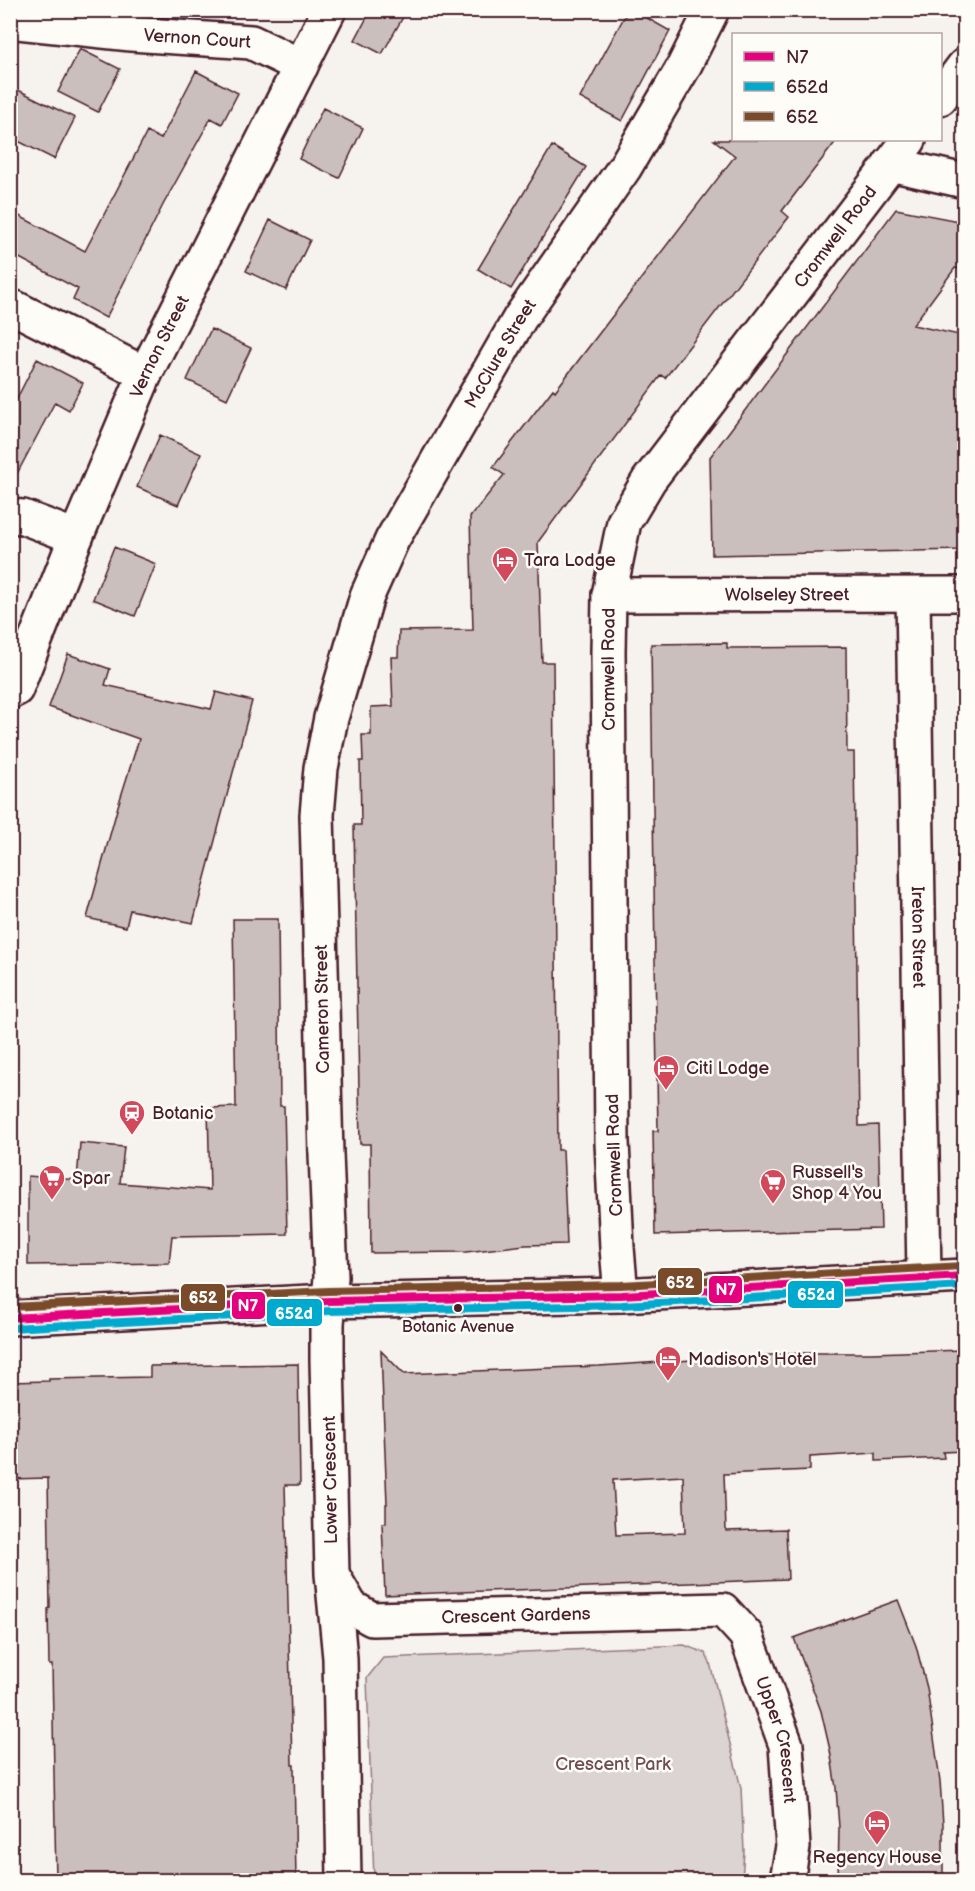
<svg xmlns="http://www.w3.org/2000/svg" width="975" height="1891" font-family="'Balsamiq Sans',sans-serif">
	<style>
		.green { fill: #dcd4d2; stroke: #937a7e; stroke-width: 1.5 }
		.building { fill: #cbbfbe; stroke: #4a1f2b; stroke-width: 1.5; fill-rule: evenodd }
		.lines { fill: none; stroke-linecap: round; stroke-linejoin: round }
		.minor-casing { stroke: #4a1f2b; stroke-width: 38 }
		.minor { stroke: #fdfcf7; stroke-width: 33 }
		.bus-1-casing { stroke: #fdfcf7; stroke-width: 12 }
		.bus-2-casing { stroke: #fdfcf7; stroke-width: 12 }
		.bus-3-casing { stroke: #fdfcf7; stroke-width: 12 }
		.bus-1 { stroke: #e5007d; stroke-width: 8 }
		.bus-2 { stroke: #00a9ce; stroke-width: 8 }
		.bus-3 { stroke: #7a4b2a; stroke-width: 8 }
		.bus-dot { fill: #4a1f2b; stroke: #fdfcf7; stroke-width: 2 }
		.labels { text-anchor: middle; stroke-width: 5; stroke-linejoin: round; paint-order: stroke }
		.bus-label { font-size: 16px; fill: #4a1f2b; stroke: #fdfcf7 }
		.street-label { font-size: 18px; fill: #4a1f2b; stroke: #fdfcf7 }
		.poi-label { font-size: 18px; fill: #4a1f2b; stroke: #fdfcf7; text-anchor: start }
		.park-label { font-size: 18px; fill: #6e4c55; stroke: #fdfcf7 }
		.line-badge { stroke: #fdfcf7; stroke-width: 2 }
		.badge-label { font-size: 16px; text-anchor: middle; font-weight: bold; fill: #fff }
	</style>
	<rect width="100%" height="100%" fill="#f6f3ef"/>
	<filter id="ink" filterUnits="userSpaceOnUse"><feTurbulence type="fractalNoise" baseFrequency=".0167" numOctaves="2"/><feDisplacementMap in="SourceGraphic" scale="12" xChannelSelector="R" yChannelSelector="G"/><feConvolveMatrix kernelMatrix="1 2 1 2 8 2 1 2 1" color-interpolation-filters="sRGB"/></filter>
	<g filter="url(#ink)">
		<path class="green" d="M684,1645L705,1653L710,1663L741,1788L744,1851L742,1880H374L367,1678L383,1658Z"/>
		<path class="building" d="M371,10H407L382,54L355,40Z
			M628,10H633L670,31L622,121L580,98Z
			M80,49L120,69L98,112L58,92Z
			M196,71L238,93L222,124L211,118L163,205L106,318L73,300L78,289L10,253V211L85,251L147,132L161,139Z
			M10,86L75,118L54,159L10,137Z
			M323,108L363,128L339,178L299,159Z
			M714,140H837L782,211L789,217L665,378L661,375L538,542L542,662H553L558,1150H563L567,1244L525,1245L466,1252L371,1253L370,1144H360L354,825H361L360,761H363L362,735H371V707L393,706L391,657H398L399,631L473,630L470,517L504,475L493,467L553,389L555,391L735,156Z
			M552,146L586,167L511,289L478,269Z
			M896,209L964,222V269L955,268L913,325L964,336V550L712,555L710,457Z
			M270,220L310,240L286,290L246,271Z
			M211,329L251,348L227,399L187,380Z
			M37,359L83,383L69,410L55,402L10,487V412Z
			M160,435L201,454L178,505L137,487Z
			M114,547L156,564L135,616L93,599Z
			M727,643V648L846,647L847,752H854L859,1126L878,1125L881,1229L655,1235L653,1131H658L655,962L651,644Z
			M68,654L110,669L105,685L211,709L216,692L252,701L193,923L130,910L126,927L87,918L118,806L139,739L49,707Z
			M233,919H278L280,1106H284L287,1234L172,1236L169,1263L28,1265V1176L77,1180L80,1143L124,1147L120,1183L210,1190L208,1108L236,1107Z
			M964,1350V1451L943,1452L944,1458L876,1461V1453L810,1457V1470L724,1474L726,1531L786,1529L788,1579L385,1595L382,1523H386V1504H387L381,1351L404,1374L599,1366L804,1353H872ZM683,1476L685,1533L616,1535L613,1480Z
			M298,1364L300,1485H285L291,1722L292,1765H294L296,1881H241V1879L56,1881L52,1665H49L48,1609L50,1608L48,1478L10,1479V1382L49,1381V1379L150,1377V1366Z
			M898,1600L916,1646L927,1688L940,1781L943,1824V1881H838L839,1827L836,1788L830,1750L821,1711L794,1638Z"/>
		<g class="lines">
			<g class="minor-casing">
				<g id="minor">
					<path id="s1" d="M18,22L131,34L251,42L301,66"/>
					<path d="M940,98L964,66"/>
					<path d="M890,164L964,181"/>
					<path d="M10,307L15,308L145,374"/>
					<path d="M10,516L23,517L76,537"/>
					<path id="s2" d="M609,595L964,594"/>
					<path id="s3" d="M913,595L924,1278"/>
					<path id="s4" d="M10,692L16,689L76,537L145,374L329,10"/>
					<path id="s5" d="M621,1295L617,1248L612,1142L608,652L609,595L624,522L649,480L909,140"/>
					<path d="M10,1318L329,1301L621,1295L964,1276"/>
					<path id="s6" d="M333,1576L351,1607L372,1619L723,1610L746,1635L786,1745L793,1847L787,1880"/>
					<path id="s7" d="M344,1880L340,1658L332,1574L327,1360V1324L331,1277L326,1154L317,815L321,768L331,718L367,596L392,540L520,318L625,167L683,68L712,10"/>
				</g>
			</g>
			<use href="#minor" class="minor"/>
			<g class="bus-1-casing">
				<path id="bus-1" d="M10,1318L329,1301L621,1295L964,1276"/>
			</g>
			<g class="bus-2-casing">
				<path id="bus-2" d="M11,1328L329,1311L622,1305L964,1286"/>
			</g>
			<g class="bus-3-casing">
				<path id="bus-3" d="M10,1307L328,1291L621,1285L963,1266"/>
			</g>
			<use href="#bus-1" class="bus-1"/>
			<use href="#bus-2" class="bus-2"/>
			<use href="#bus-3" class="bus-3"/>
		</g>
	</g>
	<defs>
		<g id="hotel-pin" transform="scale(1.35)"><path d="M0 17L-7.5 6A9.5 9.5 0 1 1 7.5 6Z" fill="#d1495b" stroke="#fdfcf7"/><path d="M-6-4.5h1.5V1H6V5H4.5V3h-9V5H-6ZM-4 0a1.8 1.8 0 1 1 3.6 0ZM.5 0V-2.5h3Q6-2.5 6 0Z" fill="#fff"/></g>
		<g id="station-pin" transform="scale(1.35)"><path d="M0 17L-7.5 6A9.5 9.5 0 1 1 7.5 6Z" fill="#d1495b" stroke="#fdfcf7"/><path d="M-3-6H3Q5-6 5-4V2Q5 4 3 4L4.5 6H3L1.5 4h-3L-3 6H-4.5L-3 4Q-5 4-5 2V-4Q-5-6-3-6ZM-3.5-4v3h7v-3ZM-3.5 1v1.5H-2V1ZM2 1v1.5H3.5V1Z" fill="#fff"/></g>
		<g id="supermarket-pin" transform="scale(1.35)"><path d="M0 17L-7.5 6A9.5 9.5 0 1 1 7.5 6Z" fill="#d1495b" stroke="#fdfcf7"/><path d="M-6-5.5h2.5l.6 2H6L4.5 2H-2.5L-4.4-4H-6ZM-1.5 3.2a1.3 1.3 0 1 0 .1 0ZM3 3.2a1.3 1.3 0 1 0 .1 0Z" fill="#fff"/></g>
	</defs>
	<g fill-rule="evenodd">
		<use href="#hotel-pin" x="505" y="560"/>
		<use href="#hotel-pin" x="666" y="1068"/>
		<use href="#station-pin" x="132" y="1113"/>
		<use href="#supermarket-pin" x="52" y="1178"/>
		<use href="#supermarket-pin" x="773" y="1182"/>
		<use href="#hotel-pin" x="668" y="1359"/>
		<use href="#hotel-pin" x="877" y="1823"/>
	</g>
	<circle class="bus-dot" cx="458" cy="1308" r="5"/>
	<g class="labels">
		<g class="bus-label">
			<text x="458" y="1332">Botanic Avenue</text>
		</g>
		<g class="street-label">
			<text dy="6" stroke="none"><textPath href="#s1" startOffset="180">Vernon Court</textPath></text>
			<text dy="6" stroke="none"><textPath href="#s5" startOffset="1130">Cromwell Road</textPath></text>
			<text dy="6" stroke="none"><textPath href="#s4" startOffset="378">Vernon Street</textPath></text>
			<text dy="6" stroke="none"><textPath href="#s7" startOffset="1568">McClure Street</textPath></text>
			<text dy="6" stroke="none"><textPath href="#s2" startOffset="178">Wolseley Street</textPath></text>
			<text dy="6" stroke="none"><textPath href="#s5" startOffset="626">Cromwell Road</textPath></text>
			<text dy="6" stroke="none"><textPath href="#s3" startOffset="342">Ireton Street</textPath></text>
			<text transform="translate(322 1009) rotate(-91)" y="6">Cameron Street</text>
			<text transform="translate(614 1155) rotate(-92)" y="6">Cromwell Road</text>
			<text transform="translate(330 1480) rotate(-91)" y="6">Lower Crescent</text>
			<text dy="6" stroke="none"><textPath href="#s6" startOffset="204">Crescent Gardens</textPath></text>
			<text dy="6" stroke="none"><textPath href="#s6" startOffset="555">Upper Crescent</textPath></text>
		</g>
		<g class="poi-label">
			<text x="524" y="566">Tara Lodge</text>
			<text x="686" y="1074">Citi Lodge</text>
			<text x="152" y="1119">Botanic</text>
			<text x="792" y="1178">Russell's<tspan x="792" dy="21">Shop 4 You</tspan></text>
			<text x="72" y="1184">Spar</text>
			<text x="688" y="1365">Madison's Hotel</text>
			<text x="877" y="1863" text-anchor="middle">Regency House</text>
		</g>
		<g class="park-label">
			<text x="613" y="1770">Crescent Park</text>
		</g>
	</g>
	<g class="line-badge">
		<rect x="657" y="1267" width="46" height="29" rx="6" fill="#7a4b2a"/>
		<rect x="708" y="1275" width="35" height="29" rx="6" fill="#e5007d"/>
		<rect x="787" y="1280" width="57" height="29" rx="6" fill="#00a9ce"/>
		<rect x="180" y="1283" width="46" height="29" rx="6" fill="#7a4b2a"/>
		<rect x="231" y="1291" width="35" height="29" rx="6" fill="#e5007d"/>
		<rect x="266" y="1298" width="57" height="29" rx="6" fill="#00a9ce"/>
	</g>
	<g class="badge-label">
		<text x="680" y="1288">652</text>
		<text x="726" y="1295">N7</text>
		<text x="816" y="1300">652d</text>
		<text x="203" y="1303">652</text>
		<text x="248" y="1311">N7</text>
		<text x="294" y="1319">652d</text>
	</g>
	<rect width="975" height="1891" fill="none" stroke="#fdfcf7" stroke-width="36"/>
	<rect x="18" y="18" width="939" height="1855" fill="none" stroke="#4a1f2b" stroke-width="2" filter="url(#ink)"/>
	<rect x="732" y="33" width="210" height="108" fill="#fdfcf7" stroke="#b5a4a5" stroke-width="1.5"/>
	<rect x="744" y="52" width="30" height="9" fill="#e5007d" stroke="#b5a4a5" stroke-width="1.5"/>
	<text x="786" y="63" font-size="18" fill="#4a1f2b">N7</text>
	<rect x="744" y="82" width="30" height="9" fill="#00a9ce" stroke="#b5a4a5" stroke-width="1.5"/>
	<text x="786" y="93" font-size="18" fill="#4a1f2b">652d</text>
	<rect x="744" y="112" width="30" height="9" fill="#7a4b2a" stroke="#b5a4a5" stroke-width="1.5"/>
	<text x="786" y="123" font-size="18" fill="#4a1f2b">652</text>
</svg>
